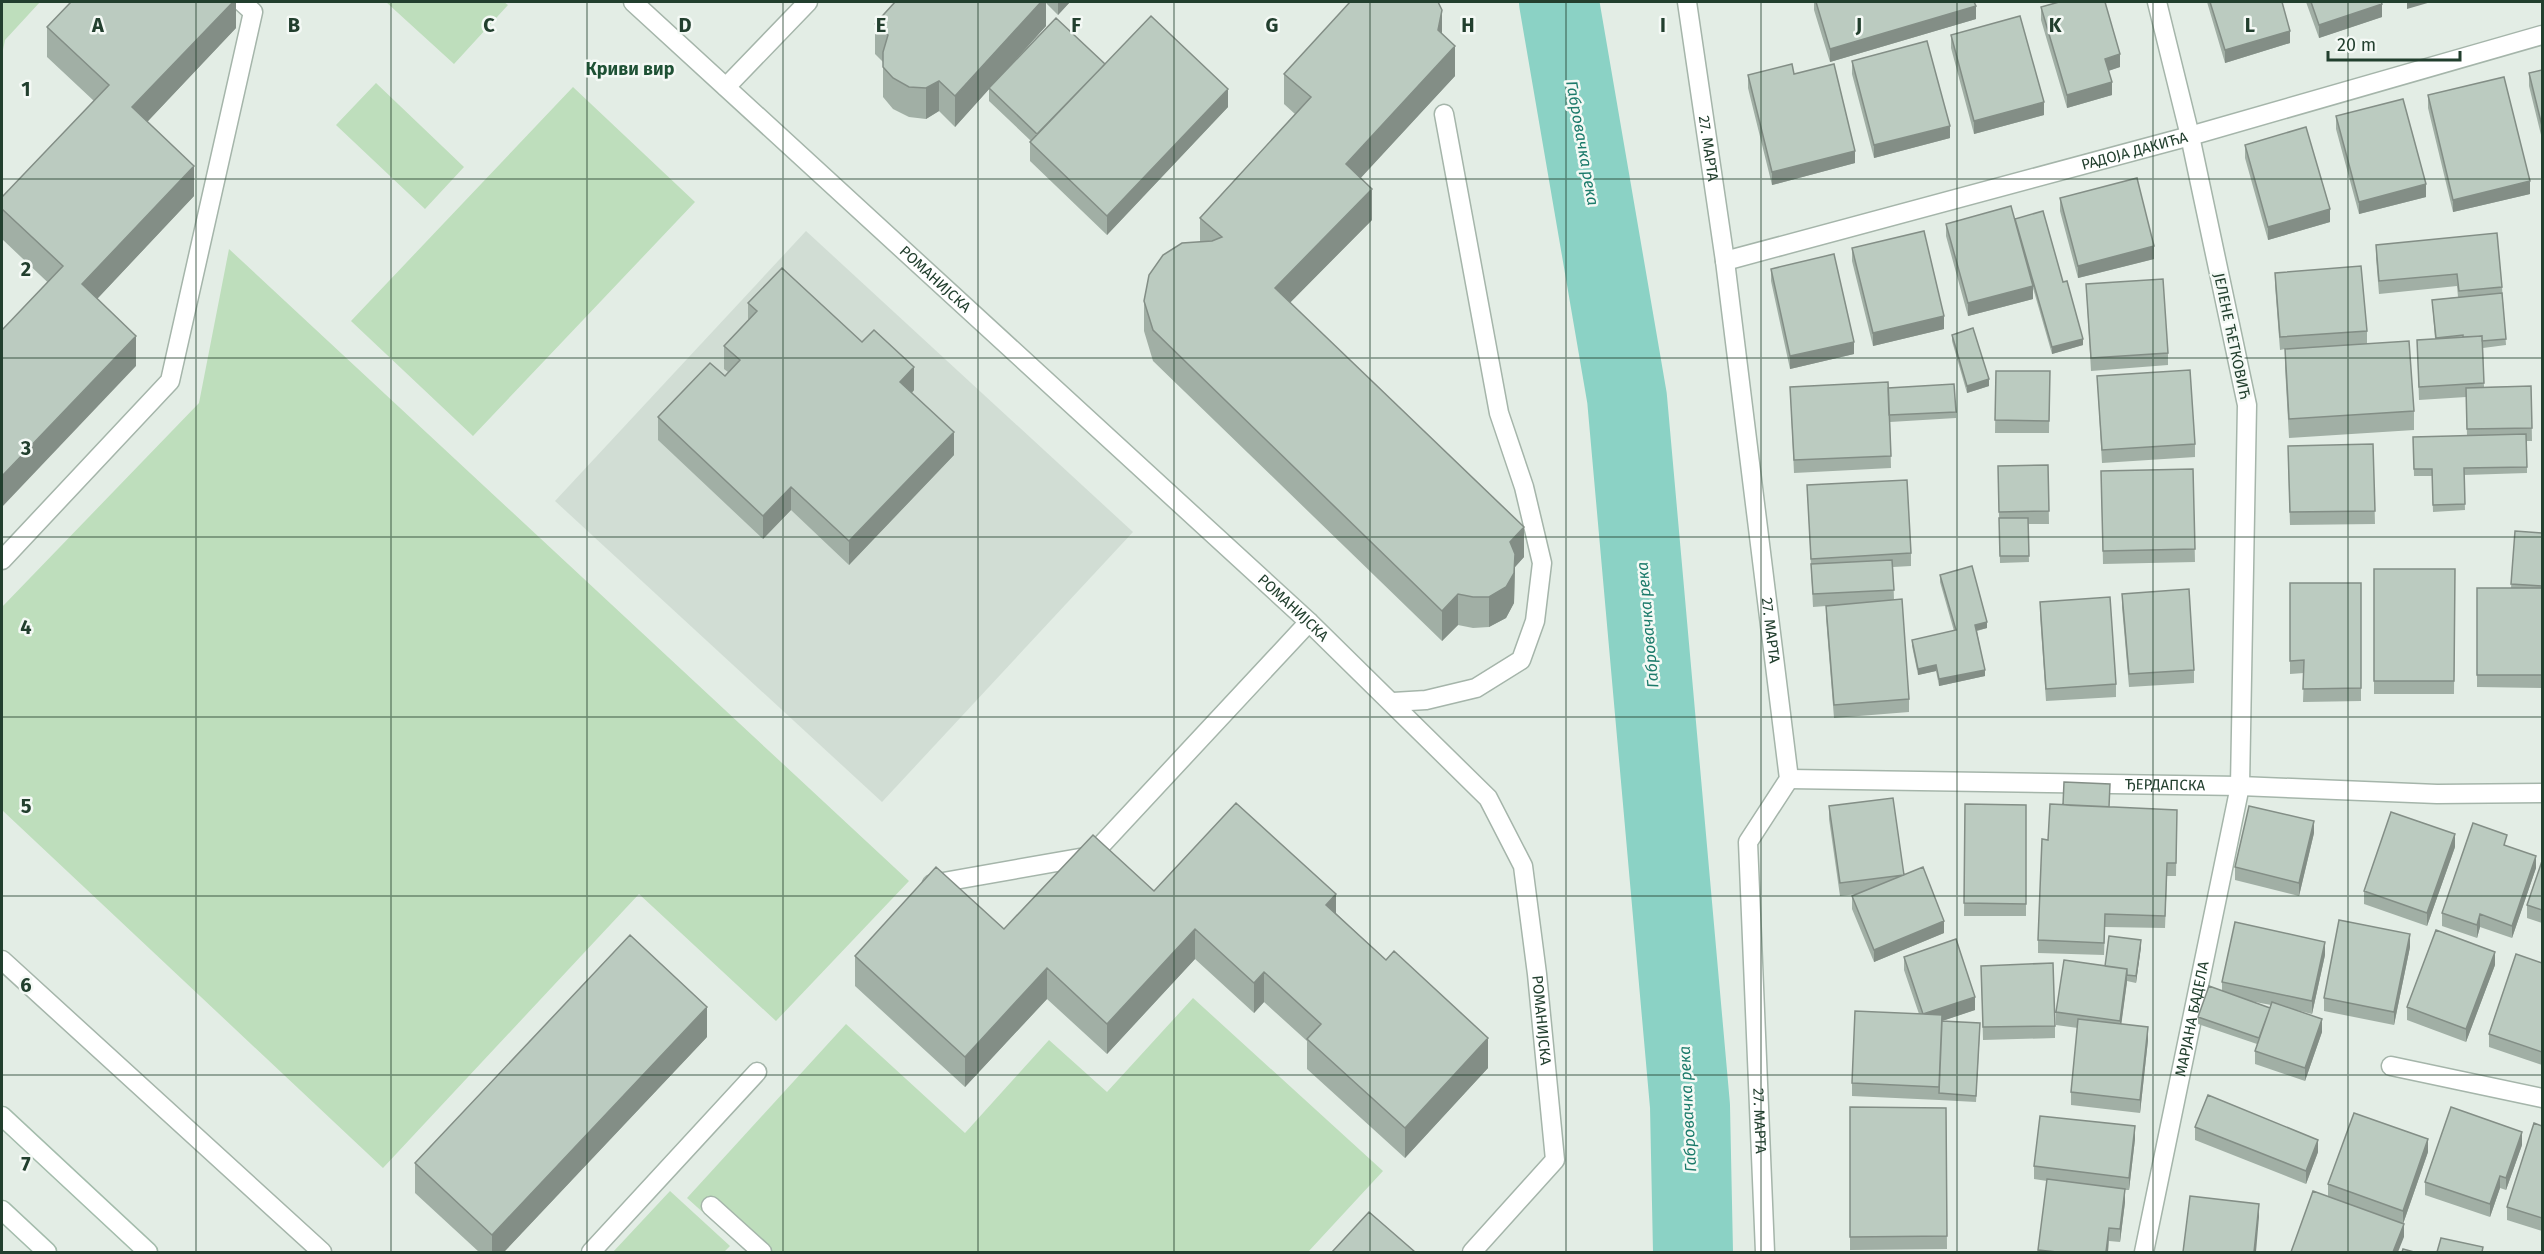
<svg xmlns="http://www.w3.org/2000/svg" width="2544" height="1254" font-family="'Fira Sans',sans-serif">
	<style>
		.built { fill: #d1ddd4 }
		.green { fill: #bedebc }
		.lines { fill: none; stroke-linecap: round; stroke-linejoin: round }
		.river { stroke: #8bd2c5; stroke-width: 80 }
		.lane-casing { stroke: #a5b5aa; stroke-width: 21 }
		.street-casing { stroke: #a5b5aa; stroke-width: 21 }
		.secondary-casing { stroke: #a4bcac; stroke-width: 21 }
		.lane { stroke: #fff; stroke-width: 18 }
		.street { stroke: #fff; stroke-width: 18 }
		.secondary { stroke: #fff; stroke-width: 18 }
		.wall { fill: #a1afa5; fill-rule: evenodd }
		.shaded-wall { fill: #838e86 }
		.building { fill: #bbcbc0; stroke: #838e86; stroke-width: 1.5 }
		.grid { fill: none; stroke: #223f2e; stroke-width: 1.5; stroke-opacity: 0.55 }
		.labels { text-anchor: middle; stroke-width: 5; stroke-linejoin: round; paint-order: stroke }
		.street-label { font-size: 15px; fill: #223f2e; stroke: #f4f9f5 }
		.water-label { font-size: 16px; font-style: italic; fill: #1c7b6b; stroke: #f4f9f5 }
		.quarter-label { font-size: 18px; font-weight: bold; fill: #1e5134; stroke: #f4f9f5 }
		.grid-label { font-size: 20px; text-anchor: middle; font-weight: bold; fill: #223f2e; stroke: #f4f9f5; stroke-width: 5; stroke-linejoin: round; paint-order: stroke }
	</style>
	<rect width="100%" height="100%" fill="#e3ede5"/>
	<path class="built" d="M806,231L1133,532L882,802L555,501Z"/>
	<path class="green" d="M2,2H40L5,40L2,55Z
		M386,2H504L508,5L454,64Z
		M376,83L464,167L425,209L336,125Z
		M573,87L695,202L473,436L351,321Z
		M229,249L909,881L776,1021L639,894L383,1168L2,810V607L199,403Z
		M1193,998L1383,1171L1308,1252H747L687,1198L846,1024L965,1133L1049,1040L1107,1092Z
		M670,1191L730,1246L724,1252H613Z"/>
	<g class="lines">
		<path class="river" d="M1559,2L1627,398L1690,1106L1693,1252"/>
		<g class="lane-casing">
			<path id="lane" d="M2,560L170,381L253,12L242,2
				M1393,702L1426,700L1476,688L1521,660L1535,621L1542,563L1524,487L1499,413L1444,114
				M932,884L1091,856L1309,622
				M2,960L322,1252
				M711,1206L762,1252
				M591,1252L757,1072"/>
		</g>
		<g class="street-casing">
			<g id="street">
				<path id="s1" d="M633,2L1309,622L1488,798L1523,866L1537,974L1555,1160L1472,1252"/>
				<path id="s2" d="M1687,2L1725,261L1789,779L1748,842L1765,1252"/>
				<path d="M726,87L808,2"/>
				<path id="s3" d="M1725,261L2190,136L2542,35"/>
				<path id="s4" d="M1789,779L2240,786L2437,794L2542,793"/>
				<path d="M2391,1066L2542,1098"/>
				<path id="s5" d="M2144,1252L2240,786L2247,405L2190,136L2157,2"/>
			</g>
		</g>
		<g class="secondary-casing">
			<path id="secondary" d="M2,1116L148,1252
				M2,1210L47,1252"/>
		</g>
		<use href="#lane" class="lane"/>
		<use href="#street" class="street"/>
		<use href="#secondary" class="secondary"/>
	</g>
	<path class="wall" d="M236,2V28L147,122L194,196L97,299L136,366L2,239V197L94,101L47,57V27Z
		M895,2H1070L1058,15L1046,3V26L996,82L1105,64L1228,107L1107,235L1030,161V142L1031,141L989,101V89L955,127L939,111L926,119L909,117L893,109L883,97V62L875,54V24Z
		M1814,2H1974L1976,19L1830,62L1814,10Z
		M2207,2H2282L2290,43L2225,63Z
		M2306,2H2381L2382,17L2319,38Z
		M2041,7L2120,67L2108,71L2112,95L2067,108L2041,20Z
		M1442,34L1455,76L1360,178L1372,220L1290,302L1524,557L1515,567L1514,603L1506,618L1489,627L1473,628L1458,625L1442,641L1153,361L1144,331V301L1200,242V218L1295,114L1284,104V74Z
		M1951,35L2044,115L1974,134L1951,48Z
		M1852,61L1950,138L1874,158L1852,74Z
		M2542,70V139L2529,86V73Z
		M1794,74L1855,163L1772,185L1748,88V75Z
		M2428,95L2530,194L2453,212L2428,108Z
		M2336,116L2426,197L2359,214L2336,129Z
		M2245,145L2330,222L2268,240L2245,158Z
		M2060,198L2154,259L2078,278L2060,211Z
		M2015,219L2063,282L2083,345L2052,354L2033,288V299L1968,316L1946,236V224L2015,223Z
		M2376,245L2502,287L2506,345L2483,348L2484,387L2531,386L2532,441H2527V473L2464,475L2465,510L2433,512L2432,476H2414L2413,437L2467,436L2466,397L2419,400L2417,340L2435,339L2432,300L2458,297L2457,286L2379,294L2376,258Z
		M1852,248L1944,329L1873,346L1852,261Z
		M1771,269L1854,354L1790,369L1771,281Z
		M2275,273L2367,331V343L2414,411V430L2289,438L2285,367V349L2280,350L2275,285Z
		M2086,284L2168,353V365L2091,371Z
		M748,303L914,390L912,393L954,455L849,565L791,510L763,539L658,440V417L725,376L728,372L724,369V346L748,321Z
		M1952,335L1989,386L1967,393L1952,341Z
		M1996,371H2050L2049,433H1995Z
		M2097,376L2195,444V457L2102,463Z
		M1790,387L1888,388L1956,412V418L1890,422L1891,468L1794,473Z
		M2373,444L2375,524L2290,525L2288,459Z
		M2048,465L2049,524H2028L2029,562L2000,563L1998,466Z
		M2193,469L2195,562L2103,564L2101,471Z
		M1807,485L1911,553V566L1893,567L1894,600L1909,699V712L1834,718L1826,618V606L1813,607Z
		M2515,531L2542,533V688L2477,687V588H2511Z
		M2374,569H2455L2454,694H2374Z
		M1940,575L1987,628L1977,631L1985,676L1939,686L1936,671L1918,675L1912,646V640L1954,631L1940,582Z
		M2290,583H2361V701L2303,702L2304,673L2290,674Z
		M2122,594L2194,670V683L2129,687L2122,607Z
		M2040,602L2116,684V697L2046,701L2040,615Z
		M1965,804L2026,805V916H1964Z
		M1829,806L1904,875L1944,933L1874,962L1852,909V896L1858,894L1840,896L1829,819Z
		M2110,807L2177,810L2176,876H2167L2165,928L2105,927L2104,955L2038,953V940L2048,840Z
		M2314,833L2299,896L2235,880V867Z
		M2507,846L2536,868L2512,938L2480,927L2477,938L2442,926V913Z
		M2455,847L2427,926L2364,904V891Z
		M2542,861V923L2527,918V905Z
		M1154,891L1336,913L1386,960L1488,1068L1405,1158L1307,1069V1041L1264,1002L1254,1013L1195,959L1107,1054L1047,999L965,1087L855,986V956L1004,929Z
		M2141,947L2136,983L2127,981L2121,1024L2148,1040L2140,1113L2071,1105V1092L2078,1028L2056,1025V1012L2105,966Z
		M2410,947L2394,1025L2324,1011V998Z
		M2325,955L2312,1014L2296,1010L2322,1032L2305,1081L2255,1064V1051L2257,1044L2198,1024V1017L2222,991V982ZM2250,1001L2271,1005L2270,1008Z
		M1904,957L1975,1010L1942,1021L1980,1029L1976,1102L1939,1100L1852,1096V1083L1919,1014L1904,970Z
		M2542,963V1065L2489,1047V1034Z
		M2495,965L2466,1042L2407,1020V1007Z
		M1981,966L2055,1026V1038L1983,1040Z
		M707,1037L504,1252H479L415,1193V1163Z
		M1850,1107L1946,1108L1947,1249L1850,1250Z
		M2542,1126V1231L2507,1220V1207Z
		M2195,1127L2318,1152L2306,1184L2195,1140Z
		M2135,1139L2129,1190H2125V1202L2120,1242L2109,1241L2108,1252H2038L2047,1181L2034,1179V1166Z
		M2522,1145L2506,1190L2500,1188L2490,1217L2425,1195V1182Z
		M2428,1152L2403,1224L2404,1237L2328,1196V1184Z"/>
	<path class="shaded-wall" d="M233,2H236V28L132,138V107Z
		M1031,2H1046V26L955,127V96Z
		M1058,2H1070L1058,15Z
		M2407,2H2431L2407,9Z
		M2382,4V17L2319,38V25Z
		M1976,6V19L1830,62V49Z
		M1442,10V41L1438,30Z
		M2290,31V43L2225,63V50Z
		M1455,46V76L1346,194V164Z
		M2120,54V67L2105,72V59Z
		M939,81V111L926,119V88Z
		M2112,82V95L2067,108V95Z
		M1228,89V107L1107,235V216Z
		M2044,102V115L1974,134V121Z
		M1950,126V138L1874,158V145Z
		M1855,151V163L1772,185V172Z
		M194,166V196L82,315V284Z
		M2530,181V194L2453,212V200Z
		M2426,184V197L2359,214V202Z
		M1372,189V220L1275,318V288Z
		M2330,209V222L2268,240V227Z
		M2154,246V259L2078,278V266Z
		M2033,286V299L1968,316V303Z
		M1944,316V329L1873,346V333Z
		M136,336V366L2,507V476Z
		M2083,339V345L2052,354V347Z
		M1854,342V354L1790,369V356Z
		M914,367V390L900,405V382Z
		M1989,379V386L1967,393V386Z
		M954,432V455L849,565V541Z
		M791,487V510L763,539V516Z
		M1524,527V557L1515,567L1514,603L1506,618L1489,627V597L1510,542Z
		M1458,594V625L1442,641V611Z
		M1987,622V628L1975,631V625Z
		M1936,665V671L1918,675V669Z
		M1985,670V676L1939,686V679Z
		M2314,821V833L2299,896V883Z
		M2455,834V847L2427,926V913Z
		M2536,856V868L2512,938V926Z
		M1336,894V925L1326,905Z
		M2480,914V927L2477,938V925Z
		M1944,921V933L1874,962V950Z
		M1195,929V959L1107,1054V1024Z
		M2410,934V947L2394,1025V1012Z
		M2141,940V947L2136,983V976Z
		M2325,942V955L2312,1014V1001Z
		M2495,952V965L2466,1042V1029Z
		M1047,968V999L965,1087V1057Z
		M2127,969V982L2120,1034V1021Z
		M1264,972V1002L1254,1013V983Z
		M1975,997V1010L1942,1021L1939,1087L1923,1014Z
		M707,1007V1037L504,1252H492V1235Z
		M2322,1019V1032L2305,1081V1068Z
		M2148,1027V1040L2140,1113V1100Z
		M1488,1038V1068L1405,1158V1128Z
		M2135,1126V1139L2129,1190V1178Z
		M2522,1132V1145L2506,1190V1178Z
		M2428,1139V1152L2403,1224V1211Z
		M2318,1140V1152L2306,1184V1171Z
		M2500,1176V1188L2490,1217V1204Z
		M2125,1189V1202L2120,1242V1229Z
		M2259,1204V1217L2256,1252H2254Z
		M2404,1224V1237L2398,1252H2393Z
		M2109,1228L2108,1252H2106Z"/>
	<path class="building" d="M71,2H233L132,107L194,166L82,284L136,336L2,476V330L63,266L2,209V197L109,85L47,27Z
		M895,2H1041L955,96L939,81L926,88L909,87L893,78L883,67V52L888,35L875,24Z
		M1350,2H1438L1442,10L1438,30L1455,46L1346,164L1372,189L1275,288L1524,527L1510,542L1515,554L1514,573L1506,587L1489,597H1473L1458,594L1442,611L1153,330L1144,301L1149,275L1163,255L1182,243L1212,241L1222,237L1200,218L1311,97L1284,74Z
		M1816,2H1974L1976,6L1830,49Z
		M2059,2H2105L2120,54L2105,59L2112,82L2067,95L2041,7Z
		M2210,2H2282L2290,31L2225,50Z
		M2311,2H2381L2382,4L2319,25Z
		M1151,16L1228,89L1107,216L1030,142Z
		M2020,16L2044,102L1974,121L1951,35Z
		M1056,18L1105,64L1037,134L989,88Z
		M1927,41L1950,126L1874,145L1852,61Z
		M1792,64L1794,74L1834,64L1855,151L1772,172L1748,75Z
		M2542,70V126L2529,73Z
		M2504,77L2530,181L2453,200L2428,95Z
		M2403,99L2426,184L2359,202L2336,116Z
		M2306,127L2330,209L2268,227L2245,145Z
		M2137,178L2154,246L2078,266L2060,198Z
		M2011,206L2033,286L1968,303L1946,224Z
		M2043,211L2063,282L2067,281L2083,339L2052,347L2015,219Z
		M1924,231L1944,316L1873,333L1852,248Z
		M2497,233L2502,287L2459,291L2457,274L2379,281L2376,245Z
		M1834,254L1854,342L1790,356L1771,269Z
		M2361,266L2367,331L2280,337L2275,273Z
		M782,268L862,342L874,330L914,367L900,382L954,432L849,541L791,487L763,516L658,417L710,363L725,376L740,360L724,346L757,311L748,303Z
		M2163,279L2168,353L2091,358L2086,284Z
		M2502,293L2506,339L2482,341V336L2463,337V335L2436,338L2432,300Z
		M1973,328L1989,379L1967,386L1952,335Z
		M2482,336L2484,383L2419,387L2417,340Z
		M2409,341L2414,411L2289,419L2285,349Z
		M2190,370L2195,444L2102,450L2097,376Z
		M1996,371H2050L2049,421L1995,420Z
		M1888,382L1891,456L1794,460L1790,387Z
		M1954,384L1956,412L1889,415L1888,388Z
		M2531,386L2532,428L2467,429L2466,388Z
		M2526,434L2527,467L2464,468L2465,504L2433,505L2432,469H2414L2413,437Z
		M2373,444L2375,511L2290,512L2288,446Z
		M2048,465L2049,511L1999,512L1998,466Z
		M2193,469L2195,549L2103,551L2101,471Z
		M1907,480L1911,553L1811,559L1807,485Z
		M1999,518H2028L2029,556H2000Z
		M2515,531L2542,533V586L2511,584Z
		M1892,560L1894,590L1813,594L1811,564Z
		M1972,566L1987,622L1975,625L1985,670L1939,679L1936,665L1918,669L1912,640L1956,630L1940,575Z
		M2374,569H2455L2454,681H2374Z
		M2290,583H2361V688L2303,689L2304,660L2290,661Z
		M2477,588H2542V675H2477Z
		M2189,589L2194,670L2129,674L2122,594Z
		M2110,597L2116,684L2046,689L2040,602Z
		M1902,599L1909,699L1834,705L1826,606Z
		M2064,782L2110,784L2109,807L2063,805Z
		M1893,798L1904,875L1840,883L1829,806Z
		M1236,803L1336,894L1326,905L1386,960L1394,951L1488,1038L1405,1128L1307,1039L1321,1024L1264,972L1254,983L1195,929L1107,1024L1047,968L965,1057L855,956L936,867L1004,929L1093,835L1154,891Z
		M1965,804L2026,805V904L1964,903Z
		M2050,804L2177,810L2176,863H2167L2165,916L2105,914L2104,943L2038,940L2042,839L2048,840Z
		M2249,806L2314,821L2299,883L2235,867Z
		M2391,812L2455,834L2427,913L2364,891Z
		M2473,823L2507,835L2504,845L2536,856L2512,926L2480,914L2477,925L2442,913Z
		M2542,861V910L2527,905Z
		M1923,867L1944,921L1874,950L1852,896Z
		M2339,920L2410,934L2394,1012L2324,998Z
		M2235,922L2325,942L2312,1001L2222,982Z
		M2436,930L2495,952L2466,1029L2407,1007Z
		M630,935L707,1007L492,1235L415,1163Z
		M2109,936L2141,940L2136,976L2127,975V969L2105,966Z
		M1956,939L1975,997L1923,1014L1942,1015L1939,1087L1852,1083L1855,1011L1923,1014L1904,957Z
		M2516,954L2542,963V1052L2489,1034Z
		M2064,960L2127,969L2120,1021L2056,1012Z
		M2053,963L2055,1026L1983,1027L1981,966Z
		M2209,986L2270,1008L2259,1038L2198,1017Z
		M2272,1002L2322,1019L2305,1068L2255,1051Z
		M2078,1019L2148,1027L2140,1100L2071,1092Z
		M1942,1021L1980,1023L1976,1096L1939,1093Z
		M2208,1095L2318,1140L2306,1171L2195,1127Z
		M1850,1107L1946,1108L1947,1236L1850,1237Z
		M2451,1107L2522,1132L2506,1178L2500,1176L2490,1204L2425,1182Z
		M2354,1113L2428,1139L2403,1211L2328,1184Z
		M2040,1116L2135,1126L2129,1178L2034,1166Z
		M2534,1123L2542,1126V1218L2507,1207Z
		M2047,1179L2125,1189L2120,1229L2109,1228L2106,1252H2057L2038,1250Z
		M2313,1191L2404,1224L2393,1252H2291Z
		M2190,1196L2259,1204L2254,1252H2183Z
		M1369,1212L1415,1252H1332Z
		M2441,1238L2483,1247L2482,1252H2437Z
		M2403,1249L2414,1252H2402Z"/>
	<path class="grid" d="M196,2V1252M391,2V1252M587,2V1252M783,2V1252M978,2V1252M1174,2V1252M1370,2V1252M1566,2V1252M1761,2V1252M1957,2V1252M2153,2V1252M2348,2V1252M2,179H2542M2,358H2542M2,537H2542M2,717H2542M2,896H2542M2,1075H2542"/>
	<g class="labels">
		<g class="street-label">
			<text dy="5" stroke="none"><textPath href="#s2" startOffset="148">27. МАРТА</textPath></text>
			<text dy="5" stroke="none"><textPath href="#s3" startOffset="424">РАДОЈА ДАКИЋА</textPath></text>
			<text dy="5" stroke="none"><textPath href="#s1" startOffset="410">РОМАНИЈСКА</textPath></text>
			<text transform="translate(2232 336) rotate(78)" y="5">ЈЕЛЕНЕ ЋЕТКОВИЋ</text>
			<text dy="5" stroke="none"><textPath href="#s1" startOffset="896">РОМАНИЈСКА</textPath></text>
			<text dy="5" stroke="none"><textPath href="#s2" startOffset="634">27. МАРТА</textPath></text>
			<text dy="5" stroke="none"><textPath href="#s4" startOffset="376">ЂЕРДАПСКА</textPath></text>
			<text dy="5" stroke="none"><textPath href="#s1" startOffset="1400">РОМАНИЈСКА</textPath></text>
			<text dy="5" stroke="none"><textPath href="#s5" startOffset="238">МАРЈАНА БАДЕЛА</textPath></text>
			<text dy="5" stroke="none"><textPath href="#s2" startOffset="1138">27. МАРТА</textPath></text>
		</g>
		<g class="water-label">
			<text transform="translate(1583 143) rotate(80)" y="6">Габровачка река</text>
			<text transform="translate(1647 625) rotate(-95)" y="6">Габровачка река</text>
			<text transform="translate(1687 1109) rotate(-93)" y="6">Габровачка река</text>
		</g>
		<g class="quarter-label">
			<text x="630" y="75">Криви вир</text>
		</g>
	</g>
	<g class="grid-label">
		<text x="98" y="32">A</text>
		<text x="294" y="32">B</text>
		<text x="489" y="32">C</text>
		<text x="685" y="32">D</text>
		<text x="881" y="32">E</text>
		<text x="1076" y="32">F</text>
		<text x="1272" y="32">G</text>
		<text x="1468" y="32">H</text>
		<text x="1663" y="32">I</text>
		<text x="1859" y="32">J</text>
		<text x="2055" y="32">K</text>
		<text x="2250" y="32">L</text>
		<text x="26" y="96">1</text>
		<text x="26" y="276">2</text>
		<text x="26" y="455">3</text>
		<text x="26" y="634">4</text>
		<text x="26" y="813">5</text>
		<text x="26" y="992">6</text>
		<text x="26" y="1171">7</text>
	</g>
	<rect width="2544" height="1254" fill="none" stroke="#223f2e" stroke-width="6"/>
	<path d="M2328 51v9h132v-9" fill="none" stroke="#223f2e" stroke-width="3"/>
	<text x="2337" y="51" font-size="18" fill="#223f2e" stroke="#f4f9f5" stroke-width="4.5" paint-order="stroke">20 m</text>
</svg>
